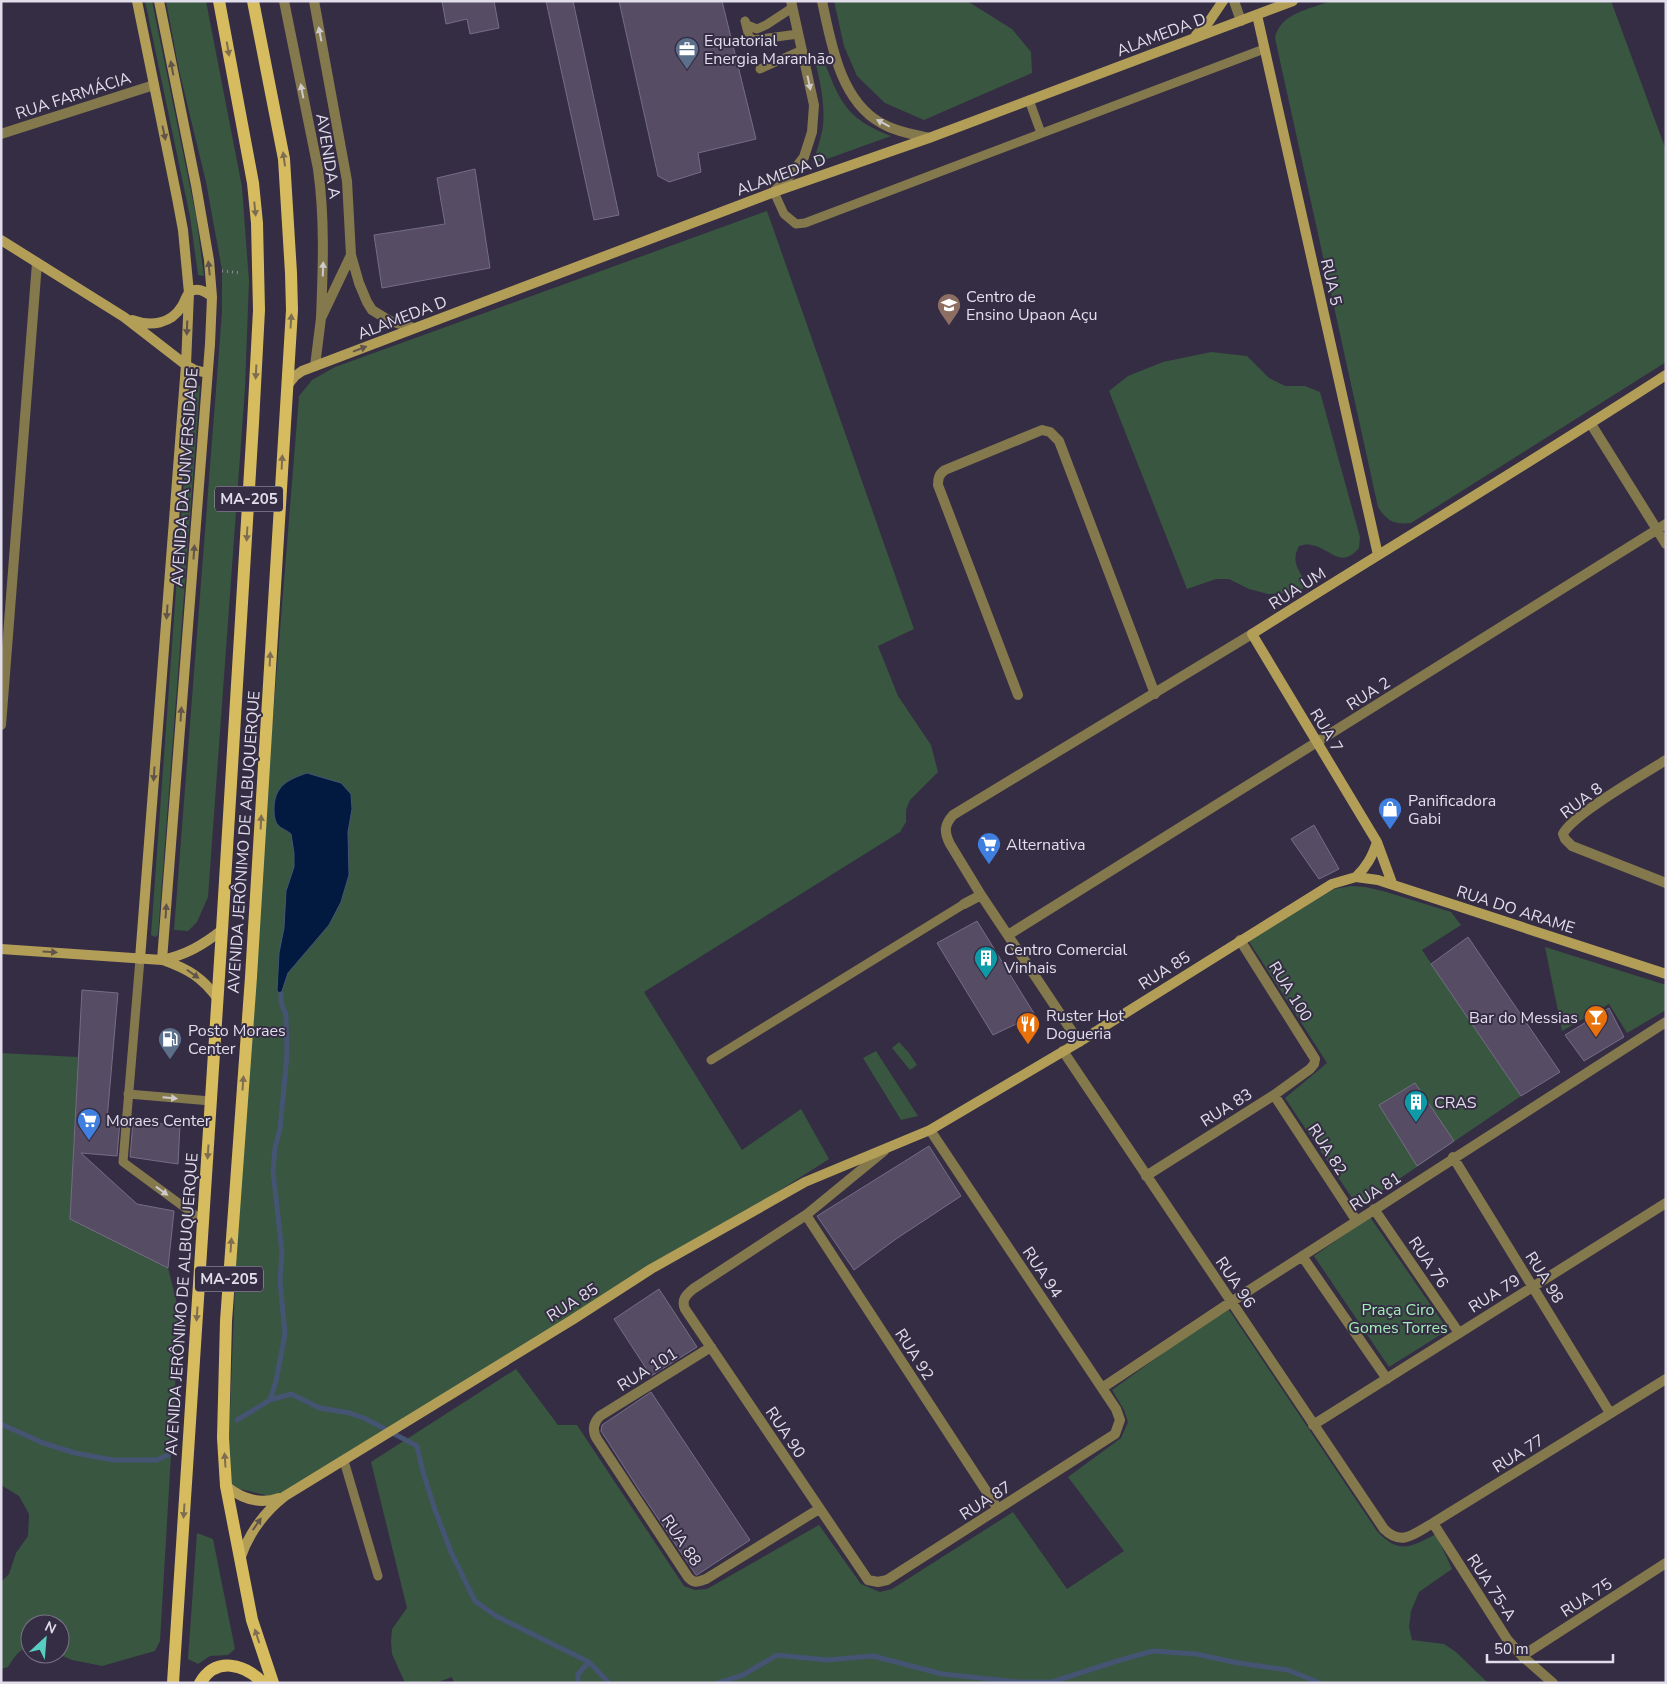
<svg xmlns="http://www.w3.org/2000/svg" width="1667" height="1684" font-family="'Nunito Sans',sans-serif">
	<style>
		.green { fill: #385640 }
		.water { fill: #031a40; stroke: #465473 }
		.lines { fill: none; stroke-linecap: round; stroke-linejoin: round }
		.stream { stroke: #465473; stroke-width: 5 }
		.building { fill: #564d65; stroke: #756d86 }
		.path { stroke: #908a9c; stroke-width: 3; stroke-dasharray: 1 4; stroke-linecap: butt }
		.lane { stroke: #84784d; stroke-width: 9 }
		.street { stroke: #84784d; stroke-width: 10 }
		.secondary { stroke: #b39e58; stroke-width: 10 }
		.primary { stroke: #d7bc5f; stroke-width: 12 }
		.oneway { fill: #cec9cb }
		.oneway2 { fill: #7e6d50 }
		.oneway3 { fill: #61554a }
		.labels { text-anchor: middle; stroke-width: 4; stroke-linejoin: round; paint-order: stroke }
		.shield { fill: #352d43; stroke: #ada8b9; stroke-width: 1 }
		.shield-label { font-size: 15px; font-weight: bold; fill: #e1ddeb }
		.street-label { font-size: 16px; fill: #e1ddeb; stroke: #352d43 }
		.poi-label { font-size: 16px; fill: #e1ddeb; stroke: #352d43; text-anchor: start }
		.park-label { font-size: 16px; fill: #a1eeb6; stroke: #352d43 }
	</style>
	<rect width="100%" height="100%" fill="#352d43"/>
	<path class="green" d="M145,1H152L196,216L204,276L198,275L190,217Z
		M166,1H206L242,187L249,281L245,388L208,897L197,922L188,931L174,930L222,312V270L206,182L179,70Z
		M834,1H967L1012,29L1031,52L1032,73L924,120L885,103L857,76L844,46Z
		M1331,1H1611L1666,150V362L1411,523C1394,525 1387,521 1378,507L1275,38C1280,13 1310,9 1331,1Z
		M821,54C840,99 842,117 891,136L813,164C816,152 821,139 823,126C825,102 820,80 814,57Z
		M767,211L914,629L878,646L898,696L931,745L938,772L910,800L906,810V822L900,832L644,992L742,1150L801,1109L829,1159L573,1322L282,1499L227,1486L243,1086L299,396L312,380L335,367Z
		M1211,352L1247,356L1269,378L1285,386H1305L1320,392L1360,537L1359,548C1340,570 1331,548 1311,545C1308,544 1302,545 1299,546C1291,561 1298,569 1306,583L1301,592L1268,594L1249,589L1229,579H1216L1187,589L1109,391L1128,376L1163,362Z
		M191,383L200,386L158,935L155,937L151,935Z
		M1351,886L1365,887L1383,891L1451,912L1461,925L1422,950L1521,1096L1358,1207L1285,1098L1327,1063L1248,940L1334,889Z
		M1545,947L1666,985V1010L1627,1033L1609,1004L1562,1031Z
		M899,1042L909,1053L917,1065L910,1070L892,1048Z
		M876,1051L918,1116L901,1120L863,1058Z
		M1,1053L78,1057L70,1219L168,1268L177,1304L179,1320L160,1641L155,1651L102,1666L72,1660L58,1654H60V1624H30V1647C19,1648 13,1659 8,1667L1,1669V1582L9,1574L16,1553L28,1536L29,1514L19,1496L1,1485Z
		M1370,1217L1448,1330L1389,1367L1314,1256Z
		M1227,1307L1377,1531C1399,1555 1411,1547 1436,1534L1452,1569L1419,1592L1411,1611L1409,1627L1412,1640L1444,1644L1456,1652L1488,1683H454L452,1677L436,1683H405L392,1654L391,1641L392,1629L407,1608L371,1462L516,1369L558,1425H577L684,1586L695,1590L707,1589L819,1525L861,1584L880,1592L892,1589L1013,1512L1067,1589L1124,1551L1068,1477L1121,1438L1128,1422L1124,1410L1112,1390Z
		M197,1533L213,1539L235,1649L228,1655L210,1656L198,1664L188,1659Z"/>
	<path class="water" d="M307,773L341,783L351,794L352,809L348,832L349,875L341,902L329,925L288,973L281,994L277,991L279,953L284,928L286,891L294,867V853L291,834C287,830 281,829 278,825C275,822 274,815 274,810C274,787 286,780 307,773Z"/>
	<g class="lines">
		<path class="stream" d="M270,1400L276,1381L285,1334L280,1281L282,1253L273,1170L275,1148L280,1129L287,1055L286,1015L281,1002V994
			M237,1420L270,1400L291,1394L320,1408L350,1413L366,1419L417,1446L423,1472L435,1510L451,1552L475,1601L496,1616L589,1662L609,1683
			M1,1424L43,1443L75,1453L113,1460H157L168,1455
			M578,1683V1674L589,1662
			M718,1683L743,1675L777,1655L827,1660L873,1656L942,1674L1019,1682H1052L1117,1661L1153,1651L1196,1654L1238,1663L1288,1670L1320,1683"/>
	</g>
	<path class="building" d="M442,1H494L499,28L470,34L467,19L446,24Z
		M546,1H573L619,215L594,220Z
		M619,1H722L756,139L698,153L701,172L669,182L658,176Z
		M475,169L490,268L382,288L374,235L445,224L437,178Z
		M1314,825L1339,869L1319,879L1291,839Z
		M977,921L1035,1015L993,1035L937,943Z
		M1468,937L1560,1072L1521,1096L1431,964Z
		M82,990L118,993L107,1120L120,1121L117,1156L81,1153L137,1204L174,1211L168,1268L70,1219Z
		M1609,1008L1624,1037L1584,1061L1565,1035Z
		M1415,1083L1454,1141L1417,1166L1379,1105Z
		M133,1122L180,1125L178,1164L130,1157Z
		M929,1146L961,1196L896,1239L854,1270L817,1216Z
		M659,1289L697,1347L651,1376L614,1319Z
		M651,1392L750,1540L697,1575H696L639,1490L601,1431L602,1425Z"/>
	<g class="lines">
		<path class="path" d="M222,271L242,273"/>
		<path class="lane" d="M745,21L749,37L754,40L798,34
			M745,21L747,25L757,29L766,25L792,8
			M760,69L802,50
			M1029,100L1041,133
			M774,192L784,214L796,224L805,223L1264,49
			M140,959L123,1162L203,1221
			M711,1060L964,904
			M128,1094L211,1101
			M344,1461L378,1576"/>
		<path class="street" d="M284,1L318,169C325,219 323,268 321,318
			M314,1L347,181L351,255L359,283L367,302L372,310L390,321L414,328
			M822,1C831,43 840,100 881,123C896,132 913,134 929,138
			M1234,1L1241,21
			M1,134L154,85
			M774,192L792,173L804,157L812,132L814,105L791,1
			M315,366L321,318L351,255
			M1591,424L1666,544
			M1018,695L938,485C938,478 939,474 945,470L1042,430L1050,432L1059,441L1155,694
			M1,725L37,263
			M1666,760C1644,774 1572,815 1563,834L1565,839L1572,846L1666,883
			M964,904L981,895
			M1008,935L1666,524
			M1079,1042L981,895L950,844C944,832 944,825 953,815L1252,634
			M1063,1051L1384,1529C1402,1547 1415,1533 1433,1523L1666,1379
			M1274,1095L1356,1220
			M884,1151L806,1215L693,1289C686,1295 681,1300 685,1309L868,1580L878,1582L887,1580L1115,1434L1120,1420L1116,1409L930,1130
			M1453,1157L1610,1413
			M1146,1176L1274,1095L1310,1069L1314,1064L1315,1059L1240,940
			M1374,1209L1459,1333
			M806,1215L998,1509
			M1302,1256L1387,1379
			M711,1347L600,1416C593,1423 592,1431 597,1439L688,1577C694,1584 698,1582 706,1579L819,1509
			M1102,1388L1231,1302L1666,1022
			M1313,1425L1666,1203
			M1433,1523L1507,1639L1522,1656L1553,1683
			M1522,1656L1666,1563"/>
		<path class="secondary" d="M137,1L177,198L183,230L189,293L186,365L140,959
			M159,1L196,185L209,260L212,297L210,344L162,960
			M1257,15L1378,555
			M1196,35L1208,23L1223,1
			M1,240L124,317L186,365L195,370L207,373
			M132,320C151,327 171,324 182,306C185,302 186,295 190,292C197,287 206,292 212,297
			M287,386L295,376L302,371L774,192L929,138L1293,1
			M1356,877C1367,866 1372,857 1377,842
			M1392,883L1377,842L1252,634C1389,547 1529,464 1666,375
			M1,949L162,960C186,955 203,945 222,930
			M163,960C188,969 202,977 218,999
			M226,1486C242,1499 259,1505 279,1498
			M240,1559C249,1533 263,1513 285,1496L572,1320L651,1269L805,1182L930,1130L1079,1042L1332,884L1356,877L1378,880L1666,974"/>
		<path class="primary" d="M253,1L284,159L291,273L292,310L251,977L226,1321L223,1438L226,1486L252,1620L273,1683
			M173,1683L222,930L253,423L259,310L257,223L253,183L219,1
			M200,1683C216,1656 245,1664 263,1683"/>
	</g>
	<defs><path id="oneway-solid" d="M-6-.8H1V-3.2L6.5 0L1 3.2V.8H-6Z" transform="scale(1.25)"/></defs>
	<g class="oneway">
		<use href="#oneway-solid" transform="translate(320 34) rotate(-101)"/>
		<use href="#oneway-solid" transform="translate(809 83) rotate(78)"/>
		<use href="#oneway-solid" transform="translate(302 91) rotate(-101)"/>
		<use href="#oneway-solid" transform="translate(883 123) rotate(-152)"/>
		<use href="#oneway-solid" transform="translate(323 269) rotate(-88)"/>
		<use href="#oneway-solid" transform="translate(170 1098) rotate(5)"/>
		<use href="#oneway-solid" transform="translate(162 1191) rotate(36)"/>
	</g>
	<g class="oneway2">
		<use href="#oneway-solid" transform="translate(228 49) rotate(80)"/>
		<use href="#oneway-solid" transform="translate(284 159) rotate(-98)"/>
		<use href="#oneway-solid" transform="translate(255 209) rotate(84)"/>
		<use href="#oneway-solid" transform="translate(291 321) rotate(-86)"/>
		<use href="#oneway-solid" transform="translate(256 372) rotate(93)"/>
		<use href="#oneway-solid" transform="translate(282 462) rotate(-87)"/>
		<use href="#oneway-solid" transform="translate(247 534) rotate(93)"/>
		<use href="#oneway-solid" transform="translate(270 659) rotate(-87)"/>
		<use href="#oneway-solid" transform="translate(261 822) rotate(-87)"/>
		<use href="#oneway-solid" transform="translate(243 1083) rotate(-86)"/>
		<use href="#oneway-solid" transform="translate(208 1152) rotate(94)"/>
		<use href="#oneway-solid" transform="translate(231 1245) rotate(-86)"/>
		<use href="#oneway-solid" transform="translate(197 1314) rotate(94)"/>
		<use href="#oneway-solid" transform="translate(225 1460) rotate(-94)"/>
		<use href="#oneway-solid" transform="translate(184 1511) rotate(94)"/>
		<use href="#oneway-solid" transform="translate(257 1636) rotate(-108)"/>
	</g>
	<g class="oneway3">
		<use href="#oneway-solid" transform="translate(172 68) rotate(-101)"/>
		<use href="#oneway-solid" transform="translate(164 133) rotate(78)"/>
		<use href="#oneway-solid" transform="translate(209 268) rotate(-96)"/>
		<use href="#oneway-solid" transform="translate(187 328) rotate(92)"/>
		<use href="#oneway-solid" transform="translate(360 349) rotate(-21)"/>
		<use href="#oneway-solid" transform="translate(194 552) rotate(-86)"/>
		<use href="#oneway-solid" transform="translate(167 612) rotate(94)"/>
		<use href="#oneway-solid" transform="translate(181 714) rotate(-86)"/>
		<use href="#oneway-solid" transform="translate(154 774) rotate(94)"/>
		<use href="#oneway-solid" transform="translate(166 911) rotate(-86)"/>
		<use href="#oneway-solid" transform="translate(50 952) rotate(4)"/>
		<use href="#oneway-solid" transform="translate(193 974) rotate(35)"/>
		<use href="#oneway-solid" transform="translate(257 1524) rotate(-55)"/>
	</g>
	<defs>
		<g id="office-pin" transform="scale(1.25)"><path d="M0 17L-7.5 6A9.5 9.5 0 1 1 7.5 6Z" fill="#5c6f8a" stroke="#352d43"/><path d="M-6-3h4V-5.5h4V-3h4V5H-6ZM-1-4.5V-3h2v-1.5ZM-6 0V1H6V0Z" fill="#fff"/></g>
		<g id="school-pin" transform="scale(1.25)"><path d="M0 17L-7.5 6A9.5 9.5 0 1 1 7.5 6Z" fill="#8d6e63" stroke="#352d43"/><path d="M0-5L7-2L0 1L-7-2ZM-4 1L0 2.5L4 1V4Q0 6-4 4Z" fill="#fff"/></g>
		<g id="shop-pin" transform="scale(1.25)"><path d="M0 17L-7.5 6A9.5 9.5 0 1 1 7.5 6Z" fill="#3f7fe0" stroke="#352d43"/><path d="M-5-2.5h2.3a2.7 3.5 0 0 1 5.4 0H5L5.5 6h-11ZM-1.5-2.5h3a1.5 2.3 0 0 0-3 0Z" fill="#fff"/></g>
		<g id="supermarket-pin" transform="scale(1.25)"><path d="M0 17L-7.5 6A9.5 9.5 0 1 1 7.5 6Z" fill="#3f7fe0" stroke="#352d43"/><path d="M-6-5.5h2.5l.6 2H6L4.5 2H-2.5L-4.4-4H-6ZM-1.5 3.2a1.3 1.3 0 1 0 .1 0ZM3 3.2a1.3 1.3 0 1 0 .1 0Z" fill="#fff"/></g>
		<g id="building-pin" transform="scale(1.25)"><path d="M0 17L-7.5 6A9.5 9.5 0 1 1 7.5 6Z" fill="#0f9aa8" stroke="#352d43"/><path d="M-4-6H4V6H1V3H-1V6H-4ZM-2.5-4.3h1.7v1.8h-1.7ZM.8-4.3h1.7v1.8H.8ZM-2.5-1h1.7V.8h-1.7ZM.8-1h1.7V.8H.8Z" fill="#fff"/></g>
		<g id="bar-pin" transform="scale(1.25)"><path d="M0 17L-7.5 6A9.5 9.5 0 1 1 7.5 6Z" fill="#e8710a" stroke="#352d43"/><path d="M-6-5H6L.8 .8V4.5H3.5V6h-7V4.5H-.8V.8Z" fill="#fff"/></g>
		<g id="restaurant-pin" transform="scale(1.25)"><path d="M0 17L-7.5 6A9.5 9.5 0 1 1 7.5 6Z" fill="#e8710a" stroke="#352d43"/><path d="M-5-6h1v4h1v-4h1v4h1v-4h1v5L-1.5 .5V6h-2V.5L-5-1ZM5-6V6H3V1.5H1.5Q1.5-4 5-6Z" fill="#fff"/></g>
		<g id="fuel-pin" transform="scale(1.25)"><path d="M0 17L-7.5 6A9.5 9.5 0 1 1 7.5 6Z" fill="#5c6f8a" stroke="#352d43"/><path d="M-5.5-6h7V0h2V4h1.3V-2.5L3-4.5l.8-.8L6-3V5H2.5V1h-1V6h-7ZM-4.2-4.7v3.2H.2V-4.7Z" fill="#fff"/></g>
	</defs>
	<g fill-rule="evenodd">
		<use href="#office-pin" x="687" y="49"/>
		<use href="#school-pin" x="949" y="305"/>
		<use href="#shop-pin" x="1390" y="809"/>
		<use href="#supermarket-pin" x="989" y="844"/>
		<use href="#building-pin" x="986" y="958"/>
		<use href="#bar-pin" x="1596" y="1017"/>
		<use href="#restaurant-pin" x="1028" y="1024"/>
		<use href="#fuel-pin" x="170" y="1039"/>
		<use href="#building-pin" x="1416" y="1102"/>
		<use href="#supermarket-pin" x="89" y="1120"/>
	</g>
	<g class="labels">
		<g class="shield">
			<rect x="215" y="486.5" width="68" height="25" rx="4"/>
			<rect x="195" y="1266.5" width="68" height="25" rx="4"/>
		</g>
		<g class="shield-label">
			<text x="249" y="504">MA-205</text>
			<text x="229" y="1284">MA-205</text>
		</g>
		<g class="street-label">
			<text transform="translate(1161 34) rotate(-21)" y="6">ALAMEDA D</text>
			<text transform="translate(73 95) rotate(-18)" y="6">RUA FARMÁCIA</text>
			<text transform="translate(329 156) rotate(81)" y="6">AVENIDA A</text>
			<text transform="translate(781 174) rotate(-20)" y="6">ALAMEDA D</text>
			<text transform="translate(1332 282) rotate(77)" y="6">RUA 5</text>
			<text transform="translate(402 317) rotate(-21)" y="6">ALAMEDA D</text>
			<text transform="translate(184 477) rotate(-86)" y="6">AVENIDA DA UNIVERSIDADE</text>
			<text transform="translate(1297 588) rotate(-32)" y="6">RUA UM</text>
			<text transform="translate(1368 693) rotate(-32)" y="6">RUA 2</text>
			<text transform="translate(1327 730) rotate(59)" y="6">RUA 7</text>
			<text transform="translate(1581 800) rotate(-37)" y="6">RUA 8</text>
			<text transform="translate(243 842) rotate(-86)" y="6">AVENIDA JERÔNIMO DE ALBUQUERQUE</text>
			<text transform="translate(1516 909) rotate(18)" y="6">RUA DO ARAME</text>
			<text transform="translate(1164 970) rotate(-32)" y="6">RUA 85</text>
			<text transform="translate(1291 991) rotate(58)" y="6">RUA 100</text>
			<text transform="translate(1226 1107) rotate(-32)" y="6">RUA 83</text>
			<text transform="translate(1328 1149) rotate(57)" y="6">RUA 82</text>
			<text transform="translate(1375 1191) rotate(-33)" y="6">RUA 81</text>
			<text transform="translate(1429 1262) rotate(56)" y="6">RUA 76</text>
			<text transform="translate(1043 1272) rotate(56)" y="6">RUA 94</text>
			<text transform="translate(1545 1277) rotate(58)" y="6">RUA 98</text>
			<text transform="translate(1236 1282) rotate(56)" y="6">RUA 96</text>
			<text transform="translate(1494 1293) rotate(-32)" y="6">RUA 79</text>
			<text transform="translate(572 1302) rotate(-32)" y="6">RUA 85</text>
			<text transform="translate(181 1304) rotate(-86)" y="6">AVENIDA JERÔNIMO DE ALBUQUERQUE</text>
			<text transform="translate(915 1354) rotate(57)" y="6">RUA 92</text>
			<text transform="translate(647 1369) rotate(-32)" y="6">RUA 101</text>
			<text transform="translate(786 1432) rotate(56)" y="6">RUA 90</text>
			<text transform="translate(1518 1453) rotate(-32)" y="6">RUA 77</text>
			<text transform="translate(985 1500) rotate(-33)" y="6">RUA 87</text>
			<text transform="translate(682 1540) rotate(56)" y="6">RUA 88</text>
			<text transform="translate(1492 1587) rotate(57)" y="6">RUA 75-A</text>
			<text transform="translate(1586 1597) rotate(-33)" y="6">RUA 75</text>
		</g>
		<g class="poi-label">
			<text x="704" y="46">Equatorial<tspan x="704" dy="18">Energia Maranhão</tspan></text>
			<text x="966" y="302">Centro de<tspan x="966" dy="18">Ensino Upaon Açu</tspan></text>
			<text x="1408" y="806">Panificadora<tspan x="1408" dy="18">Gabi</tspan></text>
			<text x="1006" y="850">Alternativa</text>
			<text x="1004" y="955">Centro Comercial<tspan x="1004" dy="18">Vinhais</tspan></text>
			<text x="1046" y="1021">Ruster Hot<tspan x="1046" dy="18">Dogueria</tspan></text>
			<text x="1578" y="1023" text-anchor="end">Bar do Messias</text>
			<text x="188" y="1036">Posto Moraes<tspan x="188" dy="18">Center</tspan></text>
			<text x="1434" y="1108">CRAS</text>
			<text x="106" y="1126">Moraes Center</text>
		</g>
		<g class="park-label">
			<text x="1398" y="1315">Praça Ciro<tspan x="1398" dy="18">Gomes Torres</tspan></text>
		</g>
	</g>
	<rect width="1667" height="1684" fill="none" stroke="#e1ddeb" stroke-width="5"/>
	<g transform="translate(45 1639) rotate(26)"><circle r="24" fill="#352d43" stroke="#7a7386"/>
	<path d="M0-4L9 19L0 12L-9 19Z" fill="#57cec2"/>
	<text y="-8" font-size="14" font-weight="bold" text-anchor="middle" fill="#e1ddeb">N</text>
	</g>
	<path d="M1487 1654v8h126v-8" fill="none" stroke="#e1ddeb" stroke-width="2.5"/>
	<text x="1494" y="1654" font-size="15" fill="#e1ddeb" stroke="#352d43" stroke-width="4" paint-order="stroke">50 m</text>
</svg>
